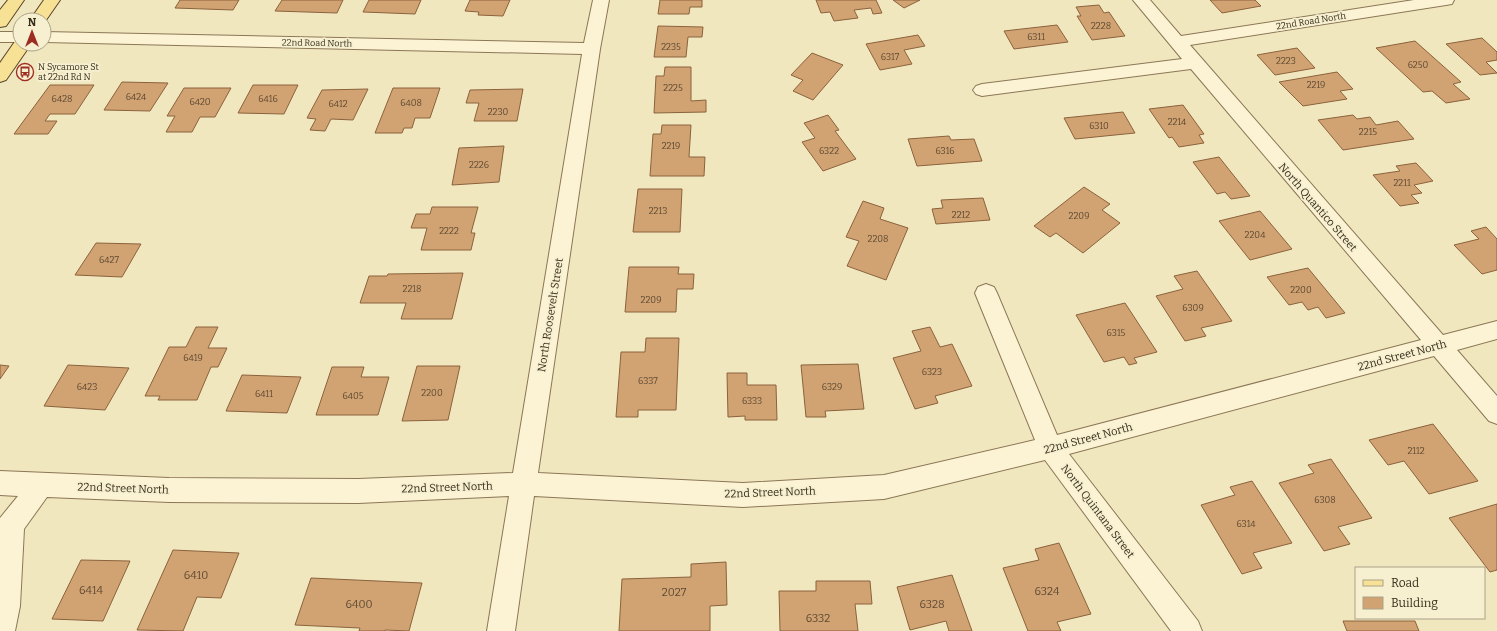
<svg xmlns="http://www.w3.org/2000/svg" width="1497" height="631" font-family="Bitter,serif">
	<style>
		.building { fill: #d1a373; stroke: #8b623b }
		.lines { fill: none; stroke-linecap: round; stroke-linejoin: round }
		.minor-casing { stroke: #8b7756; stroke-width: 2 }
		.major-casing { stroke: #58442b; stroke-width: 2 }
		.minor { fill: #fbf3d3; fill-rule: evenodd }
		.major { fill: #f7e194; fill-rule: evenodd }
		.labels { text-anchor: middle; stroke-width: 3.5; stroke-linejoin: round; paint-order: stroke }
		.far-street-label { font-size: 9px; fill: #392d1c; stroke: #f7f0d0 }
		.number-label { font-size: 9px; fill: #5f4a32 }
		.far-poi-label { font-size: 9px; fill: #392d1c; stroke: #f7f0d0; text-anchor: start }
		.street-label { font-size: 11px; fill: #392d1c; stroke: #f7f0d0 }
		.near-number-label { font-size: 11px; fill: #5f4a32 }
	</style>
	<rect width="100%" height="100%" fill="#f1e7bf"/>
	<path class="building" d="M180,0H239L233,10L175,8Z
		M282,0H343L337,13L275,11Z
		M369,0H421L415,14L363,12Z
		M470,0H510L503,16L478,15L479,12L465,11Z
		M660,0H702V7H690L689,14H658Z
		M816,0H876L882,13L873,14L871,8L854,10L858,18L834,21L830,12L821,13Z
		M893,0H920L904,8Z
		M1210,0H1255L1261,6L1222,13Z
		M1099,5L1104,13L1109,12L1125,36L1092,40L1077,16H1081L1076,7Z
		M1057,25L1068,42L1014,49L1004,31Z
		M658,26L703,27L702,37H688L686,57H654Z
		M918,35L925,46L904,50L912,64L880,70L866,44Z
		M1482,38L1497,52V60L1486,62L1497,73L1480,75L1446,44Z
		M1415,41L1461,82L1453,84L1470,99L1446,103L1432,91L1423,92L1376,48Z
		M1297,48L1315,68L1275,75L1257,55Z
		M812,53L843,65L813,100L793,91L803,80L791,75Z
		M665,67H691V101L706,100V112L654,113L656,76H664Z
		M1337,72L1353,89L1340,91L1347,99L1303,106L1279,82Z
		M122,82L168,83L150,111L104,110Z
		M50,85H94L75,114H50L45,121H57L48,134H14Z
		M253,85H298L284,114L238,113Z
		M184,88H231L215,117H200L192,132H166L175,116H167Z
		M393,88H440L430,118H415L412,128H404L402,133H375Z
		M368,89L353,120L331,119L325,131L310,130L316,119L307,118L322,90Z
		M523,89L517,121H474L479,103H466L470,90Z
		M1183,105L1204,134L1199,135L1204,143L1179,147L1172,137L1169,138L1149,109Z
		M1123,112L1135,133L1075,139L1064,118Z
		M828,115L839,130L835,131L856,159L823,171L802,142L815,138L804,123Z
		M1353,115L1357,119L1370,117L1376,125L1398,121L1414,139L1343,150L1318,120Z
		M662,125H691L689,157H705L704,176H650L653,134H661Z
		M949,136L951,140L974,139L982,161L917,166L908,139Z
		M504,146L499,182L452,185L459,148Z
		M1219,157L1250,196L1231,199L1225,192L1217,194L1193,162Z
		M1416,163L1433,181L1414,185L1422,193L1411,195L1419,203L1400,206L1373,175L1400,171L1396,166Z
		M1084,187L1110,204L1102,210L1120,223L1083,253L1056,233L1050,237L1034,226Z
		M638,189H682L680,232H633Z
		M983,198L990,220L936,224L932,209L943,208L941,200Z
		M863,201L884,208L880,219L908,228L886,280L847,266L859,241L846,237Z
		M432,207H478L471,233H475L471,250H421L427,228H411L416,214H430Z
		M1260,211L1292,249L1250,260L1219,221Z
		M1486,227L1497,239V270L1482,274L1454,245L1479,239L1471,231Z
		M96,243L141,244L122,277L75,275Z
		M629,267H679L678,274H694L693,289H677L676,312H625Z
		M1308,268L1345,313L1326,318L1318,307L1308,310L1302,302L1289,305L1267,277Z
		M1197,271L1232,321L1201,328L1206,336L1185,341L1156,296L1183,289L1174,276Z
		M463,273L452,319H401L406,303H360L369,276H387L388,274Z
		M1125,303L1157,352L1134,358L1137,363L1129,365L1124,357L1104,362L1076,315Z
		M196,327H218L208,348H227L218,367H211L197,400H158L160,396H145L169,347H186Z
		M930,327L940,347L952,344L972,386L935,396L938,403L915,409L893,358L921,351L912,331Z
		M646,338H679L676,410H638V417H616L621,352H645Z
		M858,364L864,409L825,411L826,417H806L801,365Z
		M0,365L9,366L0,379Z
		M68,365L129,368L105,410L44,406Z
		M417,366H460L448,420L402,421Z
		M332,367H364L361,377H389L378,415H316Z
		M727,373H747V385H776L777,420H745V416L728,417Z
		M242,375L301,377L287,413L226,411Z
		M1433,424L1478,481L1429,494L1404,461L1388,465L1369,440Z
		M1331,459L1372,518L1338,527L1350,544L1324,551L1279,483L1314,473L1308,465Z
		M1252,481L1292,543L1253,553L1262,568L1242,574L1201,505L1235,495L1230,487Z
		M1497,504V570L1490,572L1449,518Z
		M1059,543L1091,614L1057,622L1061,631H1028L1003,568L1039,560L1035,549Z
		M173,550L239,553L221,598L197,597L183,631L137,630Z
		M81,560L130,561L103,621L52,619Z
		M726,562L727,605L710,606V631H619L622,579L691,577V564Z
		M952,575L972,631H949L946,621L910,630L897,587Z
		M311,578L422,583L409,631L385,630V631H359L360,628L295,625Z
		M816,581H870L872,604H855L858,631H780L779,591H816Z
		M1343,621H1415L1419,631H1347Z"/>
	<g class="lines">
		<g class="minor-casing">
			<path id="minor" d="M593,0H609L600,49L538,473L743,483L884,475L1035,440L975,293L978,287L986,284L994,287L997,293L1057,435L1421,340L1191,69L982,96L976,94L973,90L976,86L982,84L1182,59L1133,0H1150L1181,36L1414,0H1454L1452,4L1446,5L1190,45L1443,335L1497,321V339L1457,350L1497,396V424L1489,421L1434,356L1069,454L1198,621L1202,631H1171L1045,460L884,499L743,507L534,496L515,631H487L509,496L358,503L169,502L47,497L24,529L20,606L15,631H0V518L18,496L0,495V471L169,478L358,479L513,473L582,54L44,42V32L584,43Z
				M0,32H20V42H0Z"/>
		</g>
		<g class="major-casing">
			<path id="major" d="M8,0H24L6,26L0,27V10Z
				M44,0H60L44,23V20H30Z
				M20,39V44H31L6,80L0,82V63L16,40Z"/>
		</g>
		<use href="#minor" class="minor"/>
		<use href="#major" class="major"/>
	</g>
	<defs>
		<g id="bus-ring" transform="scale(0.9)"><circle r="9.5" fill="#f7f0d0" stroke="#9d2d23" stroke-width="1.5"/><path d="M-5-6H5V4H4V6H2V4H-2V6H-4V4H-5ZM-3.5-4V0h7V-4ZM-3.5 1.2v1.5H-2V1.2ZM2 1.2v1.5H3.5V1.2Z" fill="#9d2d23"/></g>
	</defs>
	<g fill-rule="evenodd">
		<use href="#bus-ring" x="25" y="72"/>
	</g>
	<g class="labels">
		<g class="far-street-label">
			<text transform="translate(1311 21) rotate(-9)" y="3">22nd Road North</text>
			<text transform="translate(317 43) rotate(1)" y="3">22nd Road North</text>
		</g>
		<g class="number-label">
			<text x="1101" y="29">2228</text>
			<text x="1036" y="40">6311</text>
			<text x="671" y="50">2235</text>
			<text x="890" y="60">6317</text>
			<text x="1286" y="64">2223</text>
			<text x="1418" y="68">6250</text>
			<text x="1316" y="88">2219</text>
			<text x="673" y="91">2225</text>
			<text x="136" y="100">6424</text>
			<text x="62" y="102">6428</text>
			<text x="268" y="102">6416</text>
			<text x="200" y="105">6420</text>
			<text x="411" y="106">6408</text>
			<text x="338" y="107">6412</text>
			<text x="498" y="115">2230</text>
			<text x="1177" y="125">2214</text>
			<text x="1099" y="129">6310</text>
			<text x="1368" y="135">2215</text>
			<text x="671" y="149">2219</text>
			<text x="829" y="154">6322</text>
			<text x="945" y="154">6316</text>
			<text x="479" y="168">2226</text>
			<text x="1402" y="186">2211</text>
			<text x="658" y="214">2213</text>
			<text x="961" y="218">2212</text>
			<text x="1079" y="219">2209</text>
			<text x="449" y="234">2222</text>
			<text x="1255" y="238">2204</text>
			<text x="878" y="242">2208</text>
			<text x="109" y="263">6427</text>
			<text x="412" y="292">2218</text>
			<text x="1301" y="293">2200</text>
			<text x="651" y="303">2209</text>
			<text x="1193" y="311">6309</text>
			<text x="1116" y="336">6315</text>
			<text x="193" y="361">6419</text>
			<text x="932" y="375">6323</text>
			<text x="648" y="384">6337</text>
			<text x="87" y="390">6423</text>
			<text x="832" y="390">6329</text>
			<text x="432" y="396">2200</text>
			<text x="264" y="397">6411</text>
			<text x="353" y="399">6405</text>
			<text x="752" y="404">6333</text>
			<text x="1416" y="454">2112</text>
			<text x="1325" y="503">6308</text>
			<text x="1246" y="527">6314</text>
		</g>
		<g class="far-poi-label">
			<text x="38" y="70">N Sycamore St<tspan x="38" dy="10">at 22nd Rd N</tspan></text>
		</g>
		<g class="street-label">
			<text transform="translate(1318 207) rotate(49)" y="4">North Quantico Street</text>
			<text transform="translate(550 315) rotate(-81)" y="4">North Roosevelt Street</text>
			<text transform="translate(1402 355) rotate(-15)" y="4">22nd Street North</text>
			<text transform="translate(1088 438) rotate(-15)" y="4">22nd Street North</text>
			<text transform="translate(447 487) rotate(-2)" y="4">22nd Street North</text>
			<text transform="translate(123 488) rotate(2)" y="4">22nd Street North</text>
			<text transform="translate(770 492) rotate(-2)" y="4">22nd Street North</text>
			<text transform="translate(1098 511) rotate(53)" y="4">North Quintana Street</text>
		</g>
		<g class="near-number-label">
			<text x="196" y="579">6410</text>
			<text x="91" y="594">6414</text>
			<text x="1047" y="595">6324</text>
			<text x="674" y="596">2027</text>
			<text x="359" y="608">6400</text>
			<text x="932" y="608">6328</text>
			<text x="818" y="622">6332</text>
		</g>
	</g>
	<rect x="1355" y="567" width="130" height="52" fill="#f7f0d0" stroke="#aba288"/>
	<rect x="1363" y="580" width="20" height="6" fill="#f7e194" stroke="#aba288"/>
	<text x="1391" y="587" font-size="12" fill="#392d1c">Road</text>
	<rect x="1363" y="597" width="20" height="12" fill="#d1a373" stroke="#aba288"/>
	<text x="1391" y="607" font-size="12" fill="#392d1c">Building</text>
	<g transform="translate(32 32)"><circle r="19" fill="#f7f0d0" stroke="#aba288"/>
	<path d="M0-3L7 15L0 10L-7 15Z" fill="#9d2d23"/>
	<text y="-6" font-size="11" font-weight="bold" text-anchor="middle" fill="#392d1c">N</text>
	</g>
</svg>
